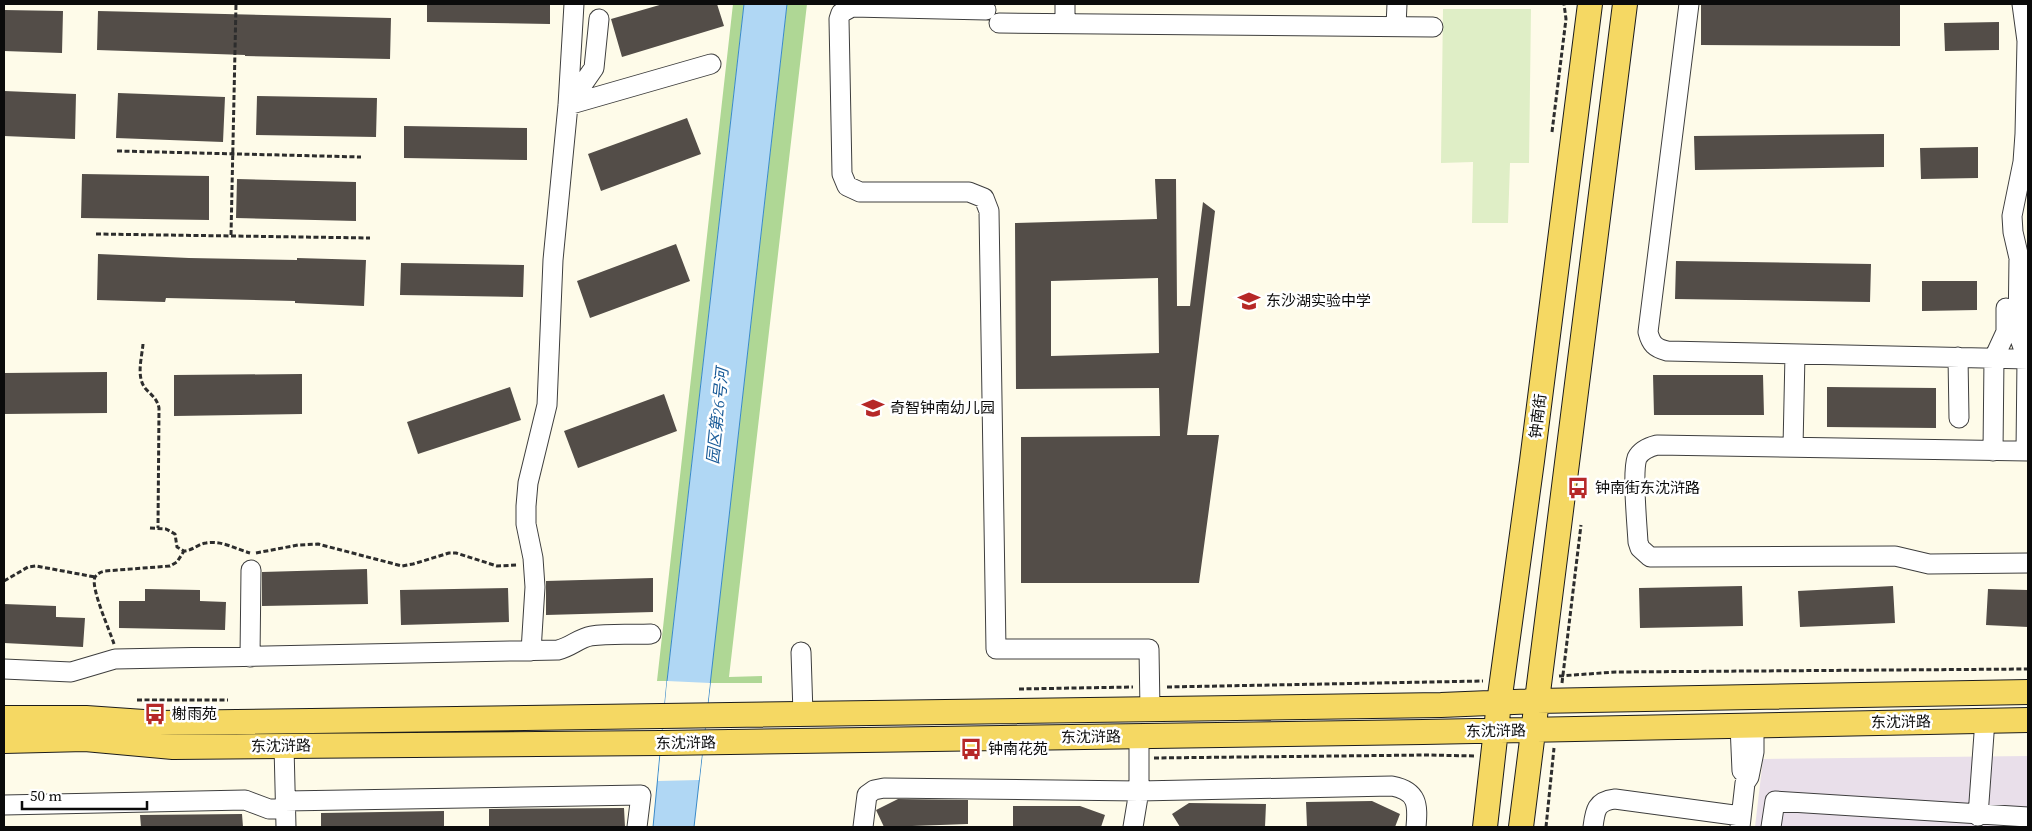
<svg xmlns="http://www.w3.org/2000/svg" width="2032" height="831" font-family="'Source Serif 4','Noto Sans SC',serif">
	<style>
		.industrial { fill: #e9dfea }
		.forest { fill: #afd795 }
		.pitch { fill: #dfeec6 }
		.water { fill: #b0d7f4; stroke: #3989c9 }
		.pier { fill: #fefbe9 }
		.building { fill: #534d48; fill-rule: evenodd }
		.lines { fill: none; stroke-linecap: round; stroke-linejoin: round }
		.minor-casing { stroke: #3e3e3e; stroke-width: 21 }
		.major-casing { stroke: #1c1c1c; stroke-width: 26 }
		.path { stroke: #2d2d2d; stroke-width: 3; stroke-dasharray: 5 2.5; stroke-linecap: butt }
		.minor { stroke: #fff; stroke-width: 19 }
		.major { stroke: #f5d863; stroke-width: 24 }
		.labels { text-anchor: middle; stroke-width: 5; stroke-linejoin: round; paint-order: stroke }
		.poi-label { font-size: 15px; fill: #0b0b0b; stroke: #fff; text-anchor: start }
		.street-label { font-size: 15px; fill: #0b0b0b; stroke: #fff }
		.water-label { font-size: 16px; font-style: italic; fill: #195b98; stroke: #fff }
	</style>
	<rect width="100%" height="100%" fill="#fefbe9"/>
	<path class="industrial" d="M2028,756V827H1755L1763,759Z"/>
	<path class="forest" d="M733,4H744L667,681H657Z
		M787,4H807L729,677L762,676V683H710Z"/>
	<path class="pitch" d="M1443,9H1531L1529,163H1510L1508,223H1472L1473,162L1441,163Z"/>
	<path class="water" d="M744,4H787L694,827H653L667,681Z"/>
	<path class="pier" d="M667,681L710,683L699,780L658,781Z"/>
	<path class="building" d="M427,4H550V24L427,22Z
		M663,4H717L724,26L622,57L611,19Z
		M1701,5H1900V46L1701,45Z
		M4,10L63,11L62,53L4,51Z
		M98,11L391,18L390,59L245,56V55L97,50Z
		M1999,22V50L1945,51L1944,23Z
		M4,91L76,94L75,139L4,136Z
		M118,93L225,97L223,142L116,138Z
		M257,96L377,98L376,137L256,135Z
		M687,118L701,154L601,191L588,154Z
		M404,126L527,128V160L404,158Z
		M1884,134V167L1695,170L1694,136Z
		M1978,147V178L1921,179L1920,148Z
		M82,174L209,176V220L81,218Z
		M237,179L356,182V221L236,218Z
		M1155,179H1176L1177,306H1190L1203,202L1215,211L1187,435H1219L1199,583H1021V437L1160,436L1159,388L1016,389L1015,223L1157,219ZM1158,278L1159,353L1051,356V281Z
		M676,244L690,281L590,318L577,281Z
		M98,254L189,258L297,260V258L366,260L364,306L295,303V301L166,298L165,302L97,300Z
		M1676,261L1871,264L1870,302L1675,299Z
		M401,263L524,265L523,297L400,295Z
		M1922,281H1977V310L1922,311Z
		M107,372V413L4,414V373Z
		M302,374V414L174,416V375Z
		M1653,375H1763L1764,415H1654Z
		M510,387L521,420L418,454L407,422Z
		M1827,387L1936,388V428L1827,427Z
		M664,394L677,431L578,468L564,431Z
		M367,569L368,604L262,606V572Z
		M653,578V612L546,615V581Z
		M1742,586L1743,626L1640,628L1639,588Z
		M1893,586L1895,623L1800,627L1798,591Z
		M508,588L509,622L401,625L400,590Z
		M145,589L200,590V601L226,602L225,630L119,628V601H145Z
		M1988,589L2028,590V627L1986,625Z
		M4,604L56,606V617L85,618L83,647L4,643Z
		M898,799L968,800V824L884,827L876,810Z
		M1372,801L1400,814L1395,827H1307L1306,802Z
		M1189,803L1266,804L1265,827H1180L1172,814Z
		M1013,806H1080L1105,815L1101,827H1013Z
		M624,808L625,827H489V809Z
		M444,811V827H321V813Z
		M242,814L243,827H141L140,815Z"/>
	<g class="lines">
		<g class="minor-casing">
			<path id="minor" d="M1689,4L1648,332C1651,344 1655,348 1667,351L2028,359
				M2022,4L2027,41L2025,134L2023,162L2012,216L2013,232L2019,258L2018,333L2027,359L2026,451
				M986,10L852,7L841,13L839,19L842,174L847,186L860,192H969L984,198L989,211L996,649H1149L1150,710
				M999,23L1433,27
				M1065,23V4
				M1396,26L1397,4
				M569,104L594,68L599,19
				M568,105L711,64
				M1958,357L1959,418
				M1793,447L1795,354
				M1993,451L1994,358L2006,332V308
				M2028,451L1657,445C1649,447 1641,450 1637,458C1632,472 1637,524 1638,542L1640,548L1650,557L1895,556L1929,564L2028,563
				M531,651L535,587L533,558L526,524V506L528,483L547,405L553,260L568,105L574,4
				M801,652L803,714
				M250,657L251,570
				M4,669L71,672L115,659L558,650C571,647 579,638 591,636C610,633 631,635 651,634
				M1740,725L1742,771
				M284,746L286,827
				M285,801L641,795L637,827
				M4,805L245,800L269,809H285
				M1978,816L1985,720
				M863,827L867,795L874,790L884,788L1139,791L1392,786C1418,791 1418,805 1416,827
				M1133,827L1139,791V736
				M1593,827C1595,811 1596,801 1615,799L1741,816
				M1740,827L1745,783L1749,777L1754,752V725
				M1771,827L1775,801L2028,817"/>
		</g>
		<g class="major-casing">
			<path id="major" d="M4,718H86L158,723L311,721L1441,705L1537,701L2028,692
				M4,741L85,739L173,747L661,743L1423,732L2028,720
				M1485,827L1499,703L1532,461L1590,4
				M1521,827L1625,4"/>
		</g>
		<path class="path" d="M1552,132L1566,19L1564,4
			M117,151L361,157
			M96,234L370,238
			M231,235L236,4
			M143,344C142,357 136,376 145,388C151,395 157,398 159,408L158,528
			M150,528L166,529L175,534L177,547L184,551C192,551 198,544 206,543C221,540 236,549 250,553
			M256,553L298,545L318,544L402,566L413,564L449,553H456L497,566L517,565
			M4,581L28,567L36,566L95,577
			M114,644C110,631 90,587 95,577C98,573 101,572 105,571L170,566L177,562L184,551
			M1559,676L1616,672L2028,669
			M1562,683L1581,525
			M1167,687L1483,681
			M1019,689L1133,687
			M137,700H228
			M1154,758L1427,755L1475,756
			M1546,827L1554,748"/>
		<use href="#minor" class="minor"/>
		<use href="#major" class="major"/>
	</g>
	<defs>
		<g id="school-bare" transform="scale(1.725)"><path d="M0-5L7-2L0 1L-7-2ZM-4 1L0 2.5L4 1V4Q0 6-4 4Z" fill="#b62828" stroke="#fff" stroke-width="2.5" paint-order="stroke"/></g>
		<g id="bus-bare" transform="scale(1.725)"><path d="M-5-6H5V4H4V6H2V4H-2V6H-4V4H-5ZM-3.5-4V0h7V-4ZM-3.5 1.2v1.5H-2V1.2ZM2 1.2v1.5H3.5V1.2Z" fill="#b62828" stroke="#fff" stroke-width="2.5" paint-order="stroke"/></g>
	</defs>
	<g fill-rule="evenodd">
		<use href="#school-bare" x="1249" y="301"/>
		<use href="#school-bare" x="873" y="408"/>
		<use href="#bus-bare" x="1578" y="488"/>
		<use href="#bus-bare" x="155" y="714"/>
		<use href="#bus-bare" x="971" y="749"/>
	</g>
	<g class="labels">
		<g class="poi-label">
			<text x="1266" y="306">东沙湖实验中学</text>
			<text x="890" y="413">奇智钟南幼儿园</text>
			<text x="1595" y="493">钟南街东沈浒路</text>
			<text x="172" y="719">榭雨苑</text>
			<text x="988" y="754">钟南花苑</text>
		</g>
		<g class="street-label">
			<text transform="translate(1538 416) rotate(-83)" y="5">钟南街</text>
			<text transform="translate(1901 722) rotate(-1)" y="5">东沈浒路</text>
			<text transform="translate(1496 731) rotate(-1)" y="5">东沈浒路</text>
			<text transform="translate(1091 737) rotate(-1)" y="5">东沈浒路</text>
			<text transform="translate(686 743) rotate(-1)" y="5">东沈浒路</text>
			<text transform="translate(281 746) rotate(-1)" y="5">东沈浒路</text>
		</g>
		<g class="water-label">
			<text transform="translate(717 416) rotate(-84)" y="6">园区第26号河</text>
		</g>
	</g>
	<rect width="2032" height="831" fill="none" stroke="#0b0b0b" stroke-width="10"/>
	<path d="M22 801v8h125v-8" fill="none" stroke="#0b0b0b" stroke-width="2.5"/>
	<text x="30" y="801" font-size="15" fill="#0b0b0b" stroke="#ffffff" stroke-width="4" paint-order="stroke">50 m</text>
</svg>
